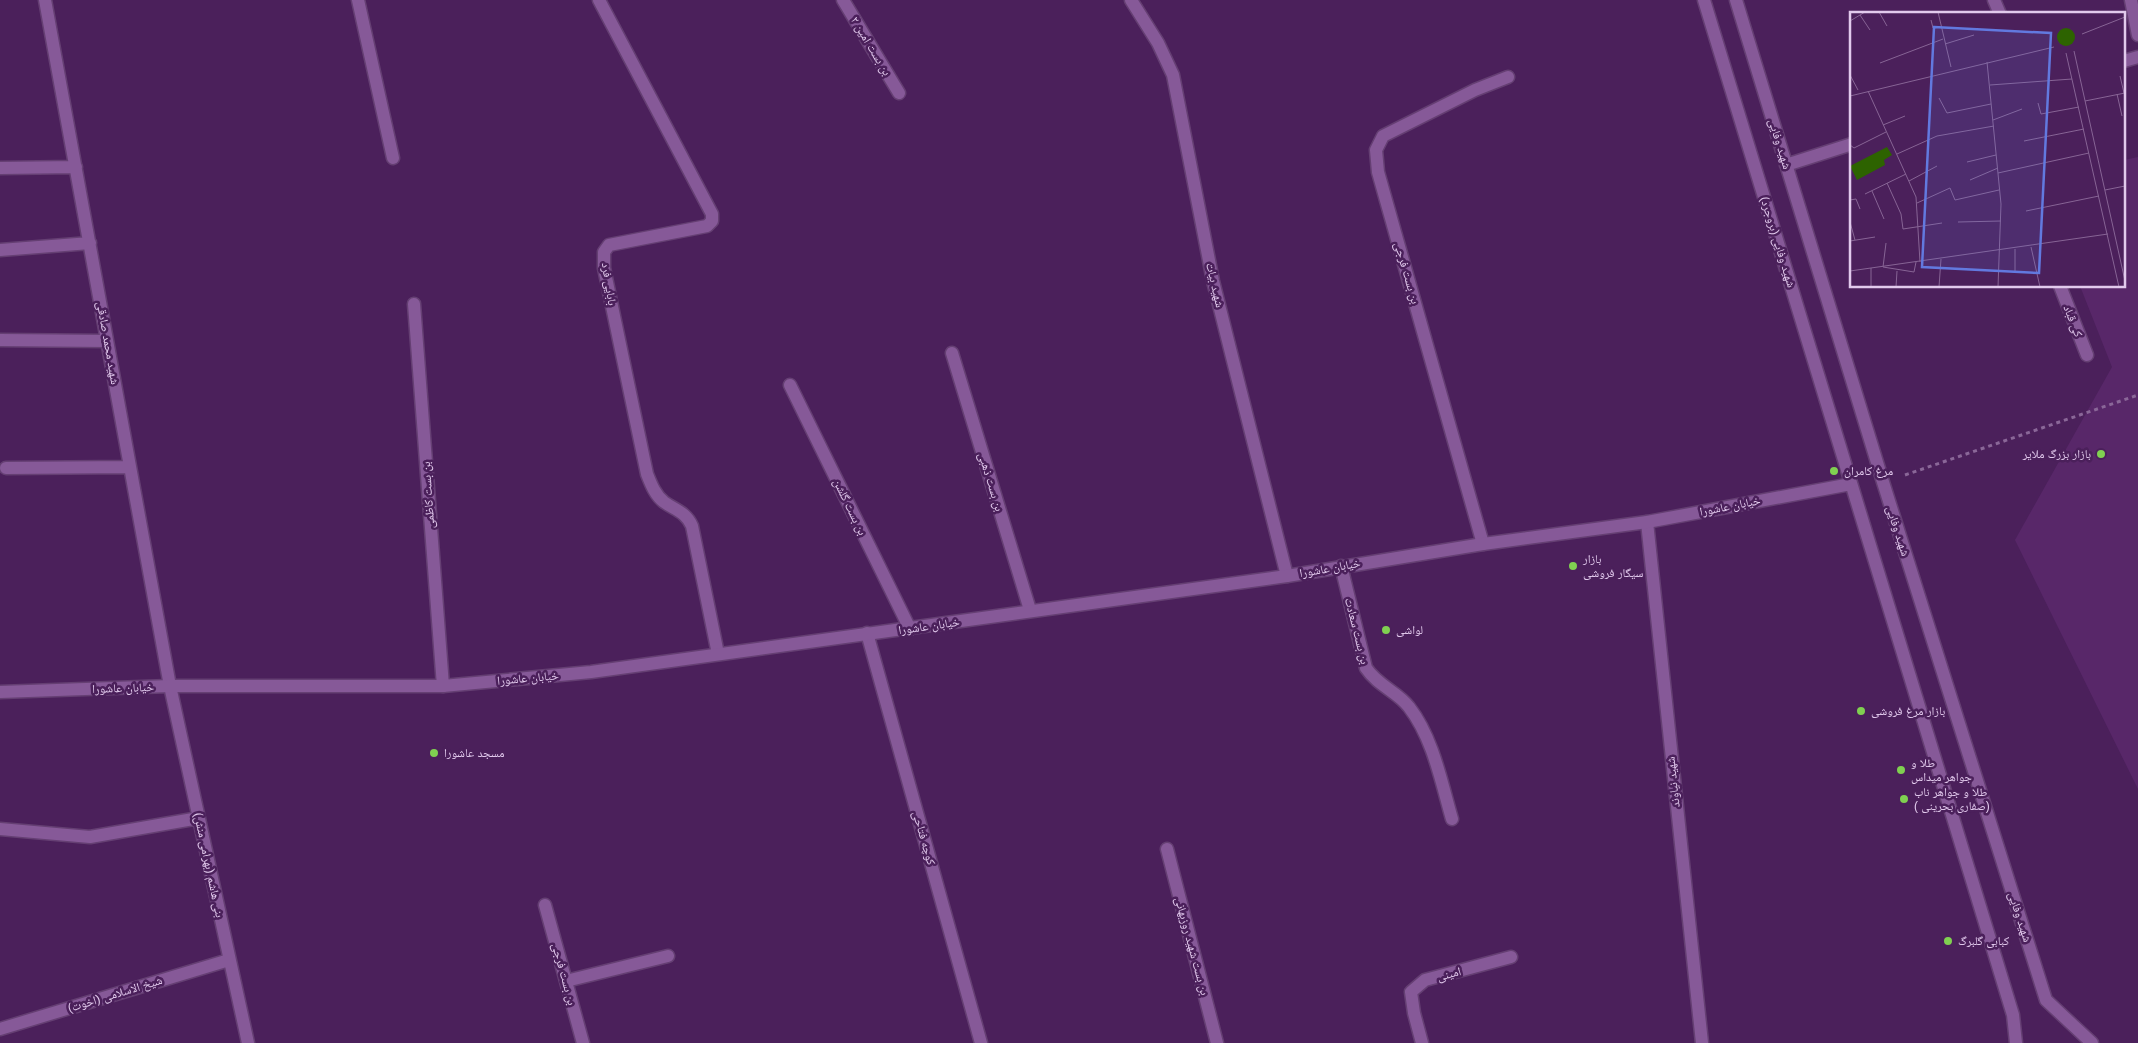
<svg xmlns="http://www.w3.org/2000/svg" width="2138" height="1043" font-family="Arial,'Noto Naskh Arabic',sans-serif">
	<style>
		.built { fill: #582769 }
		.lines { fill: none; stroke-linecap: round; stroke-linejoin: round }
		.street-casing { stroke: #653f73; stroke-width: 15 }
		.secondary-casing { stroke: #653f73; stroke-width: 15 }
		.path { stroke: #8a6798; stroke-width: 3; stroke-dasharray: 4 4; stroke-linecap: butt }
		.street { stroke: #865998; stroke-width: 12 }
		.secondary { stroke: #865998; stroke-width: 12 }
		.poi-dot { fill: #80d051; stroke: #4b205b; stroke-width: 2 }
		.labels { text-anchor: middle; stroke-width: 5; stroke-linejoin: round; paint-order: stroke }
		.street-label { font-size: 12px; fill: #e2caed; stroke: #4b205b }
		.poi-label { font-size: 12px; fill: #e2caed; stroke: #4b205b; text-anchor: start }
		.inset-road { fill: none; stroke: #876495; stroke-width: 1 }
		.view { fill: #6279df; fill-opacity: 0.15; stroke: #6279df; stroke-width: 2.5 }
		.inset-edge { fill: none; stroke: #e2caed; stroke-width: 2.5 }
	</style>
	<rect width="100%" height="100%" fill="#4b205b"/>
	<path class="built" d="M2138,157V789L2015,540L2112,367L2080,286H2124V160Z"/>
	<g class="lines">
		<g class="street-casing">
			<path id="street" d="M45,0L170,686L248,1043
				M358,0L393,158
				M599,0L712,214V221L707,226L609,245L604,252V268L647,474C651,484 655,495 664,502C675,510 686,512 692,526L718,654
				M843,0L899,93
				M1131,0L1158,43L1173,75L1213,281L1287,576
				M1994,0L2000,14
				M2131,0L2138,35
				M0,168L76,167
				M0,250L90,243
				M2060,286L2087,355
				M414,304L443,686
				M0,340L107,341
				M952,353L1030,610
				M790,385L910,629
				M6,468L130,467
				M1647,522L1702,1043
				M1483,544L1378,172L1376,150L1383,136L1475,90L1508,77
				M1341,566L1366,668C1378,686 1398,692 1409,707C1433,738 1441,781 1452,819
				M867,633L981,1043
				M0,829L90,837L199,818
				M1167,849L1217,1043
				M545,905L583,1043
				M566,981L668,956
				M0,1029L229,960
				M1422,1043L1414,1013L1411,992L1425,980L1511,957"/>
		</g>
		<g class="secondary-casing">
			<path id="secondary" d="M1704,0L2013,1015L2016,1043
				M1736,0L1883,482L2046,1000L2092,1043
				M2124,61L2138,57
				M1786,165L1852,144
				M0,692L170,686H443L591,672L1287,576L1483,544L1647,522L1851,484"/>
		</g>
		<path class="path" d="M1905,475L2138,395"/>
		<use href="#street" class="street"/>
		<use href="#secondary" class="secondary"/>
	</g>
	<g class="poi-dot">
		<circle cx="2101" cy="454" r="5"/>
		<circle cx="1834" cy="471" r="5"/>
		<circle cx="1573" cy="566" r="5"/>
		<circle cx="1386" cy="630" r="5"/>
		<circle cx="1861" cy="711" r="5"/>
		<circle cx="434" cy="753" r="5"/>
		<circle cx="1901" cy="770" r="5"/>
		<circle cx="1904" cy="799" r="5"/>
		<circle cx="1948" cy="941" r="5"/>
	</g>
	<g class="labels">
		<g class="street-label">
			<text transform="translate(871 46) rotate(59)" y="4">بن بست امین ۲</text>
			<text transform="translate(1780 144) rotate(73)" y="4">شهید وفایی</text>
			<text transform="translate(1778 242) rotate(73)" y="4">شهید وفایی (بروجرد)</text>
			<text transform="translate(1407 273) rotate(74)" y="4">بن بست فرجی</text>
			<text transform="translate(609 284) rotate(81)" y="4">بابایی فرد</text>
			<text transform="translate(1215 285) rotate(77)" y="4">شهید بیات</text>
			<text transform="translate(2073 321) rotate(69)" y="4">کی قباد</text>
			<text transform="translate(108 343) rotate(80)" y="4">شهید محمد صادقی</text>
			<text transform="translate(991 482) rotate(73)" y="4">بن بست ذهبی</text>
			<text transform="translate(428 495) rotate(-94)" y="4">بن بست کاظمی</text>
			<text transform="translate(1730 506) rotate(-11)" y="4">خیابان عاشورا</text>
			<text transform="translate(850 507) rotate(64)" y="4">بن بست گلشن</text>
			<text transform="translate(1898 531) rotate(72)" y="4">شهید وفایی</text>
			<text transform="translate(1330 568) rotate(-10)" y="4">خیابان عاشورا</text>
			<text transform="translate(929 626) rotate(-8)" y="4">خیابان عاشورا</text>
			<text transform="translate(1357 631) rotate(76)" y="4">بن بست سعادت</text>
			<text transform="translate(528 678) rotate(-5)" y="4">خیابان عاشورا</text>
			<text transform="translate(123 688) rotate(-2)" y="4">خیابان عاشورا</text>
			<text transform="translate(1673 782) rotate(-96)" y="4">شهید نیاوند</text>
			<text transform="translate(924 838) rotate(74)" y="4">کوچه فتاحی</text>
			<text transform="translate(209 865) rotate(78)" y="4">بنی هاشم (بهرامی منش)</text>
			<text transform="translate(2020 917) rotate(72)" y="4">شهید وفایی</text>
			<text transform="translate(1192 946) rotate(75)" y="4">بن بست شهید روزبهانی</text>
			<text transform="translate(564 974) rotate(75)" y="4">بن بست فرجی</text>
			<text transform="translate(1449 974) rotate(-15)" y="4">امینی</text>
			<text transform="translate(115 994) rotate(-17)" y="4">شیخ الاسلامی (اخوت)</text>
		</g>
		<g class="poi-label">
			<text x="2091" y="458" text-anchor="end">بازار بزرگ ملایر</text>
			<text x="1844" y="475">مرغ کامران</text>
			<text x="1583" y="563">بازار<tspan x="1583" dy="14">سیگار فروشی</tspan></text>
			<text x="1396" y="634">لواشی</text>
			<text x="1871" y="715">بازار مرغ فروشی</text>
			<text x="444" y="757">مسجد عاشورا</text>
			<text x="1911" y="767">طلا و<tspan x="1911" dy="14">جواهر میداس</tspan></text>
			<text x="1914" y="796">طلا و جواهر ناب<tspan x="1914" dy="14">( صفاری بحرینی)</tspan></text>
			<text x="1958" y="945">کبابی گلبرگ</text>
		</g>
	</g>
	<g transform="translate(1850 12)">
		<rect width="275" height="275" fill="#4b205b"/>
		<path d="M207 25a9 9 0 1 1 18 0a9 9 0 1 1-18 0Z" fill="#2d6300"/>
		<path d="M37,135L42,143L34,148L35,153L7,168L0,154Z" fill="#2d6300"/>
		<path class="inset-road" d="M29,0L37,14M88,0L101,55M10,3L20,18M81,8L83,16L91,15M0,9L15,0M232,22L275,5M95,32L124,23M224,39L275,269M216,41L269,275M137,50L151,192L148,275M30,51L93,27M0,63L8,78M270,64L274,81M140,73L222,67M18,79L66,185L70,250M267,82L272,104M0,84L204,35M89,86L97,101L141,92M235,89L275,81M188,91L191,102L229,95M143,108L172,97M33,113L55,104M174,129L234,117M0,133L4,136L36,120M47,142L87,124L144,114M117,150L146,143M148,161L239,141M120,168L148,156M59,169L87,154M37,171L51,202L53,217L92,211M255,178L275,174M22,179L34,207M15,182L56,162M0,188L6,187L10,197M67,191L100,176L105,188L149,178M176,199L249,184M0,210L5,228M108,210L151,209M0,229L25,225M36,231L33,255L64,260L66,250M181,235L190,275M0,259L258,222M165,260V237M21,275V256M46,275L47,259M89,275L91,247"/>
		<path class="view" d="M84,15L201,21L189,261L72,255Z"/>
		<rect width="275" height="275" class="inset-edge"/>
	</g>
</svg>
